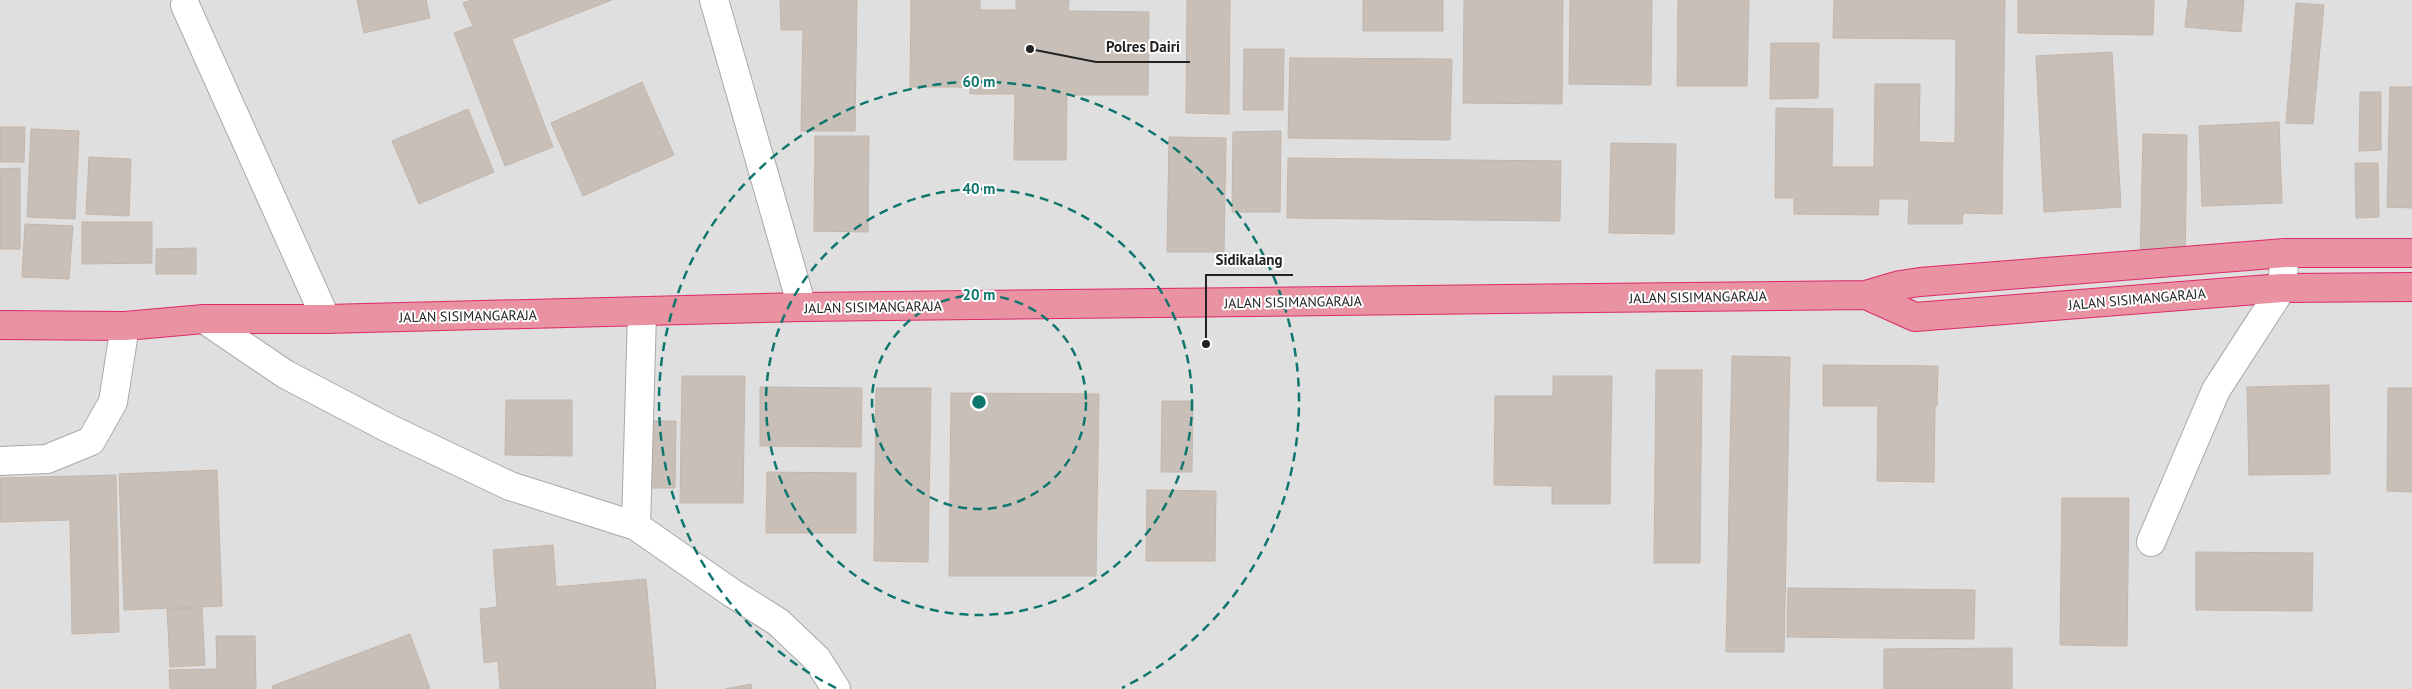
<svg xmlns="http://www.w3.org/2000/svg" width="2412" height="689" font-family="'PT Sans',sans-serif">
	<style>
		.residential { fill: #e0dfdf }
		.building { fill: #c7bfb8; stroke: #c4b6ab }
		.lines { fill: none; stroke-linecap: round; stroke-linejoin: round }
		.minor-casing { stroke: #a9a9a9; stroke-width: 30 }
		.highway-casing { stroke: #dc2a67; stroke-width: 30 }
		.minor { stroke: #fff; stroke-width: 28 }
		.highway { stroke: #e892a2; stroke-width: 28 }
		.ring { fill: none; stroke: #0f766e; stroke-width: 2.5; stroke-dasharray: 9 6 }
		.labels { text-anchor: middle; stroke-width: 4; stroke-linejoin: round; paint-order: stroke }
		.street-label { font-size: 14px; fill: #222; stroke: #fff }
		.centre { fill: #0f766e; stroke: #fff; stroke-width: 2.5 }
		.ring-label { font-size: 15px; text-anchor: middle; font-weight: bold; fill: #0f766e; stroke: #fff; stroke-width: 4; stroke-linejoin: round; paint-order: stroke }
		.leader { fill: none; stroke: #222; stroke-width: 2 }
		.callout-dot { fill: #222; stroke: #fff; stroke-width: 2 }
		.callout-label { font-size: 15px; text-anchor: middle; font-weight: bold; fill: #222; stroke: #fff; stroke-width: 4; stroke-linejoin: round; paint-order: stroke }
	</style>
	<rect width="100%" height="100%" fill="#f2efe9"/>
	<path class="residential" d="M0,0H2412V689H0Z"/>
	<path class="building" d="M357,0H426L430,18L364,33Z
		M471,0H612L512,39L553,147L505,166L454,33L473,26L463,3Z
		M780,0H857L855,131H801L803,30H781Z
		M911,0H980V10H1016V0H1069L1068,11L1149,12L1148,95H1067L1066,160H1014L1015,94H970V87H910Z
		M1187,0H1230L1229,114L1186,113Z
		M1363,0H1443V31H1363Z
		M1464,0H1563L1562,104L1463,103Z
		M1570,0H1652L1651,85L1569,84Z
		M1678,0H1749L1747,86H1677Z
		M1834,0H2005L2002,214L1963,213L1962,224H1908L1909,199H1879L1878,215L1794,214V198H1775L1776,108L1833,109L1832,167H1874L1875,84H1920L1919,142L1955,143L1956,39L1833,38Z
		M2018,0H2154L2153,35L2018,33Z
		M2188,0H2244L2241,32L2185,27Z
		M2296,3L2324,5L2313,124L2286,123Z
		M1771,43H1819L1818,98L1770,99Z
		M1244,49H1284L1283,110H1243Z
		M2112,52L2121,207L2044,212L2036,56Z
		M1290,58L1452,59L1450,140L1288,138Z
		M642,82L674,155L583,196L551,123Z
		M2390,87H2412V208L2387,207Z
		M2360,92H2381V150L2359,151Z
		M468,109L494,172L419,204L392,141Z
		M2279,122L2282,203L2202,206L2199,126Z
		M0,127H25L24,162H0Z
		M31,129L79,131L75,219L27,217Z
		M1281,131L1280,212H1232L1233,132Z
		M2143,134L2187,135L2185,265L2140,264Z
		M815,136H869L868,232L814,231Z
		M1169,137L1226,138L1224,252H1167Z
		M1611,143L1676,144L1674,234L1609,233Z
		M89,157L131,159L129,216L86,214Z
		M1288,158L1561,161L1560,221L1287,218Z
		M2355,163H2378L2379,217L2356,218Z
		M20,168V249H0V169Z
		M82,222H152V263L82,264Z
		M25,224L73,226L69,279L22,277Z
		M196,248V274H156V249Z
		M1732,356L1790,357L1784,652H1726Z
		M1823,365L1938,366L1937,406H1935L1934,482L1877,481L1878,406H1823Z
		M1656,370H1702L1700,563H1654Z
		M682,376H745L743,503H680Z
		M1553,376H1612L1610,504H1552V486L1494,485L1495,396H1553Z
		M2329,385L2330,474L2249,475L2247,387Z
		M760,387L862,388L861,447L760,446Z
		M876,388H931L928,562L874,561Z
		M2388,388H2412V492L2387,491Z
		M951,393L1099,394L1096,576H949Z
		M506,400H572V456L505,455Z
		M1162,401H1193L1192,472H1161Z
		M650,421H676L675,488H650Z
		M217,470L222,606L124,610L119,474Z
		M767,472L856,473V533H766Z
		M116,475L119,632L72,634L70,520L0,522V478Z
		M1147,490L1216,491L1215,561H1146Z
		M2062,498H2129L2127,646L2060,645Z
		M553,545L556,587L646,579L656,689H500L498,661L484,663L480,609L497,607L493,550Z
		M2196,552L2313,553L2312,611L2196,610Z
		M1788,588L1975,590L1974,639L1787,637Z
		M202,608L205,665L170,667L167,609Z
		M410,634L430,689H273L272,686Z
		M216,636H255L256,689H170L169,670L217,669Z
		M2012,648V689H1884V649Z
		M751,684L752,689H725Z"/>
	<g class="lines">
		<g class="minor-casing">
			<path id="minor" d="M714,0L802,307
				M185,5L326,319
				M204,319L285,374L388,428L510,486L636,526L732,593L778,622L817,659L836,689
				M0,461L47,459L91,441L113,402L125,326
				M636,526L642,313
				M2151,542L2216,390L2282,288L2285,253"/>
		</g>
		<g class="highway-casing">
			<path id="highway" d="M1866,295L1915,317L2282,288L2412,287
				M0,325L125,326L204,319H326L802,307L1866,295L1900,285L1920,282L2285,253H2412"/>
		</g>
		<use href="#minor" class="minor"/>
		<use href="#highway" class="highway"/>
	</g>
	<g class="ring">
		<circle cx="979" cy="402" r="107"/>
		<circle cx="979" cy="402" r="213"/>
		<path d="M836 688A320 320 0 1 1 1122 688"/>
	</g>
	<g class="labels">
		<g class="street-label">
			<text transform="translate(1698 297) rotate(-1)" y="5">JALAN SISIMANGARAJA</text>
			<text transform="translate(2137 299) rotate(-5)" y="5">JALAN SISIMANGARAJA</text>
			<text transform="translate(1293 302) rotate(-1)" y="5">JALAN SISIMANGARAJA</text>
			<text transform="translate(873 307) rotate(-1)" y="5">JALAN SISIMANGARAJA</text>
			<text transform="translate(468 316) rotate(-1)" y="5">JALAN SISIMANGARAJA</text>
		</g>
	</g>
	<circle cx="979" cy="402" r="8" class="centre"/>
	<g class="ring-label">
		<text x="979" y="87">60 m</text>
		<text x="979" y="194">40 m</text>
		<text x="979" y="300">20 m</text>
	</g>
	<path class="leader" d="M1030 49L1096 62H1190M1206 344L1206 275H1293"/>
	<g class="callout-dot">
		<circle cx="1030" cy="49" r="5"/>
		<circle cx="1206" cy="344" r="5"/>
	</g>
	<g class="callout-label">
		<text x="1143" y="52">Polres Dairi</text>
		<text x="1249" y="265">Sidikalang</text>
	</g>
</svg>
